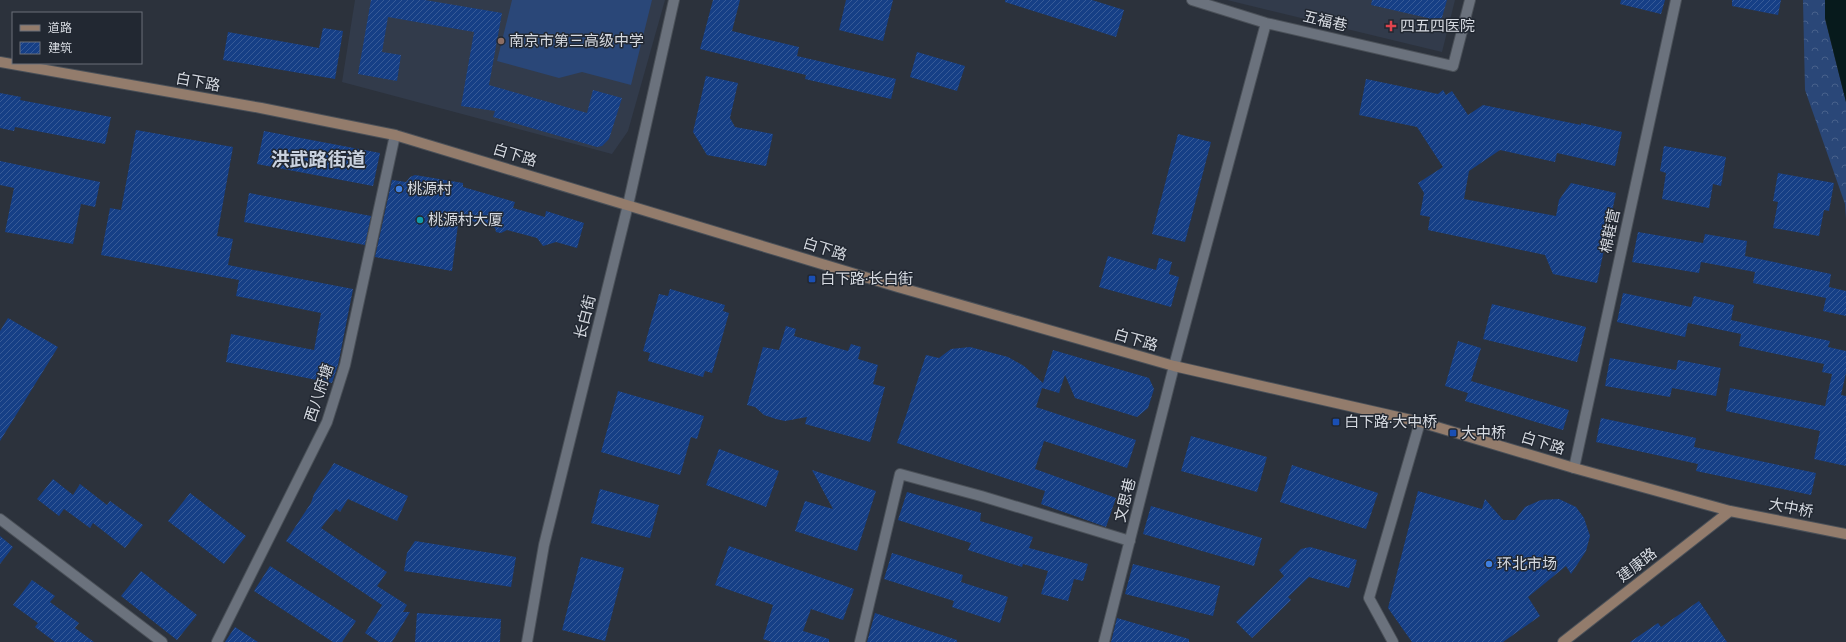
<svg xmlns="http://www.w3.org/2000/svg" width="1846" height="642" font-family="'Zilla Slab','Noto Sans SC',serif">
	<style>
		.built { fill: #323b4b }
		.forest { fill: url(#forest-crowns) }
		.pitch { fill: #2a4778 }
		.water { fill: #071a1c }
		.building { fill: url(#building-hatch) }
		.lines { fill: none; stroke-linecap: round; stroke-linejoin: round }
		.minor-casing { stroke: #4a5058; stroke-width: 12 }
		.tertiary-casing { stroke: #4a5058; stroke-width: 12 }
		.secondary-casing { stroke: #4a5058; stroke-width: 12 }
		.minor { stroke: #6b727d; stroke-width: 10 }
		.tertiary { stroke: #6b727d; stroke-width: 10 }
		.secondary { stroke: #937c6c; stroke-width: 10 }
		.health-dot { fill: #e0444e; stroke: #222832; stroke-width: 1.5 }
		.education-dot { fill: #8d6e63; stroke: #222832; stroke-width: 1.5 }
		.shop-dot { fill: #3f7fe0; stroke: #222832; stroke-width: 1.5 }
		.culture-dot { fill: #0f9aa8; stroke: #222832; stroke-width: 1.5 }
		.transit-dot { fill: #1a4fb4; stroke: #222832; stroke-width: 1.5 }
		.labels { text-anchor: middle; stroke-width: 3; stroke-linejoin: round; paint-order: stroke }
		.street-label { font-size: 15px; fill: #d6dae1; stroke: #222832 }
		.poi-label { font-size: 15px; fill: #d6dae1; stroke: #222832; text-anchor: start }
		.district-label { font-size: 19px; font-weight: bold; fill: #cad2df; stroke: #222832 }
	</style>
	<defs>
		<pattern id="forest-crowns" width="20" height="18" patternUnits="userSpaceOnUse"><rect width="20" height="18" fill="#2a4778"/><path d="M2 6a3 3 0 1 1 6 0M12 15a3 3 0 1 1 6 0" fill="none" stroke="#48618b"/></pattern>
		<pattern id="building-hatch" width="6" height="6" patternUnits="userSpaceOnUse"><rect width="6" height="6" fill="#163f86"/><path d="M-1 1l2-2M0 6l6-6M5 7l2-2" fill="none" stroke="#375a97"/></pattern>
	</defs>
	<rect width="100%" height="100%" fill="#2c323c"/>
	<path class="built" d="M355,0H665L628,131L612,154L342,82Z
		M1227,0H1455L1442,52Z"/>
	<path class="forest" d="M1803,0H1825V19L1846,102V219L1845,204L1805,90Z"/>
	<path class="pitch" d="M512,0H652L631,85L582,72L559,78L497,61Z"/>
	<path class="water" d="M1825,0H1846V102L1825,18Z"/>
	<path class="building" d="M371,0H425L502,13L489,85L587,113L593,90L622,98L609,139L602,146L597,147L493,117L495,111L461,106L474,32L388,17L382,52L401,55L397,81L358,74Z
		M713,0H740L732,31L799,47L797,56L896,79L891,99L805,79L806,75L700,49Z
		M846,0H893L883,41L839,30Z
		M1005,0H1092L1124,10L1116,37L1005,2Z
		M1372,0H1447L1441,21L1371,5Z
		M1621,0H1665L1661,14L1620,4Z
		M1732,0H1781L1778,15L1732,6Z
		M323,28L343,31L335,79L223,60L228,32L319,48Z
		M917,52L965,66L957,91L910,77Z
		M706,76L738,83L730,118L735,127L773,134L766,166L707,155L693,132Z
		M1366,79L1438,94L1443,90L1446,95L1452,91L1468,115L1483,105L1581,125V123L1622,132L1615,166L1557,153L1555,162L1500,150L1469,171L1464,199L1556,216L1559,200L1571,183L1616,193L1597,283L1553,274L1545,255L1428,230L1430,217L1420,215L1424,193L1418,183L1443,167L1417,127L1359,115Z
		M0,93L21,97L20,100L111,117L105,144L15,127L14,131L0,128Z
		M136,130L233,147L217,236L233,239L228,265L353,289L338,365L332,383L226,362L231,334L314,350L321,313L236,296L239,280L101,255L110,208L121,210Z
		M264,131L380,153L373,186L257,164Z
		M1178,134L1211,142L1185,242L1152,234Z
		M1664,146L1726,157L1721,186L1713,184L1709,208L1662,199L1666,173L1660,171Z
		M0,161L100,182L95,207L81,204L73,244L5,232L14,188L0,185Z
		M1778,173L1834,183L1829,211L1824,210L1819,236L1773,228L1778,202L1773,201Z
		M415,175L463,183V187L515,202L513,208L545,217L546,211L584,223L577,248L556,242L543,246L537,238L507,230L501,233L496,232L495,228L459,217L452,271L375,257L392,180L406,182L410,177Z
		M249,193L371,216L365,245L244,222Z
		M1638,232L1703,243L1705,234L1747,241L1745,256L1831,274L1829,287L1846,291V316L1823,311L1826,298L1753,283L1755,272L1701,262L1699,273L1632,262Z
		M1108,256L1156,270L1159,258L1172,262L1169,274L1179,277L1171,307L1099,287Z
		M670,289L725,305L723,311L729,313L712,373L705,371L703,377L648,361L650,353L643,351L659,294L668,296Z
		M1623,293L1691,307L1694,296L1734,305L1731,320L1830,341L1828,347L1846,351V373L1841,395L1846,396V466L1814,459L1820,431L1726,411L1730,388L1825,406L1832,374L1822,372L1824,364L1739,346L1741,334L1688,323L1685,337L1617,322Z
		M1492,304L1586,327L1577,362L1483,339Z
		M8,318L58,347L0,441V331Z
		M786,326L796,329L794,336L848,351L851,344L861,347L858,359L878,365L873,384L885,387L870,442L805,424L807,417L785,421L776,419L764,415L755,407L747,405L763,347L779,350Z
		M1458,341L1481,348L1471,381L1569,410L1563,430L1465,401L1468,393L1445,386Z
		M970,347L1008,357L1024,366L1043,383L1053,350L1149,378L1154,389L1148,408L1137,417L1075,398L1065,375L1059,393L1042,388L1036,407L1136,440L1127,468L1044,441L1035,469L1116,498L1106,527L1041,504L1045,491L897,443L926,355L939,358L951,349Z
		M1610,358L1676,370L1678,360L1721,368L1716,396L1672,388L1670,397L1605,386Z
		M618,391L704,416L697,439L691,437L680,475L601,452Z
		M1601,418L1696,438L1694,447L1816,473L1811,495L1696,471L1698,464L1596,442Z
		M1191,436L1267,457L1257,492L1181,471Z
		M719,449L779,471L766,507L706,485Z
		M334,463L408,496L397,521L348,499L340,512L336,509L321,528L387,572L377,586L407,605L403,612H410L392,642H379L365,633L382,605L286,541L311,503L314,494Z
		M1292,465L1378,493L1366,529L1280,502Z
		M812,470L876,491L857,551L795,531L805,501L833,509Z
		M53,479L73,495L80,484L107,505L110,501L143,525L125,548L93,523L90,528L64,509L59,516L37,499Z
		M600,489L659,505L650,538L591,523Z
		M1418,491L1482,509L1485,499L1503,520H1515L1525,507L1541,500L1559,499L1576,507L1584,518L1590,536L1586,551L1571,574L1566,566L1528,597L1540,616L1503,642H1412L1388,608Z
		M907,492L981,513L980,521L1033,537L1029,548L1088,564L1083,581L1074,579L1068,601L1041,594L1048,571L1023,564L1022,567L968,550L971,543L898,520Z
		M190,493L246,536L224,564L168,521Z
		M1151,506L1262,538L1254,566L1143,534Z
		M0,536L13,547L0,564Z
		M415,541L516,557L511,587L404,571L407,553Z
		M729,546L854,589L843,620L811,609L803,631L829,639V642H772L763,639L773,605L715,585Z
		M1310,547L1357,560L1349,588L1309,577L1288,597L1291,600L1252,638L1236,622L1284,576L1279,570L1301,549Z
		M892,553L963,575L961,582L1008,597L1000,623L952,607L954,601L884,579Z
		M581,557L624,568L605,641L562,630Z
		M1133,564L1220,586L1213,616L1125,594Z
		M270,566L356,621L342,642H333L254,591Z
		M141,571L197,615L177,640L121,596Z
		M32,580L55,596L50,602L79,623L75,628L94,642H55L35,627L38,623L13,605Z
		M1699,601L1727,642H1630L1658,623L1661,627Z
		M417,613L501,619L500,642H415Z
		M875,613L957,640V642H867Z
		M1117,618L1189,639V642H1111Z
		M235,627L258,642H225Z"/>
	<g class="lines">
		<g class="minor-casing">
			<path id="minor" d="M1192,0L1266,23L1453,66L1470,0
				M1574,468L1676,0
				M0,519L162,642
				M217,642L327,422L345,365L395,135
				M860,642L900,474L981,496L1130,541
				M1104,642L1174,366L1266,23
				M1393,642L1369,598L1420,422"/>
		</g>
		<g class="tertiary-casing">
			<path id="tertiary" d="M527,642L544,545L628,205L674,0"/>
		</g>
		<g class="secondary-casing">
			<path id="secondary" d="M0,62L261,108L395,135L898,287L1174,366L1420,422L1574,468L1730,511L1846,534
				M1563,642L1730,511"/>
		</g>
		<use href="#minor" class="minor"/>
		<use href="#tertiary" class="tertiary"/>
		<use href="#secondary" class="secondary"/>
	</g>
	<path class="health-dot" d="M1389 20h4v4h4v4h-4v4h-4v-4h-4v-4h4z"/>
	<circle class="education-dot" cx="501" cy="41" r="4"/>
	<g class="shop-dot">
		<circle cx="399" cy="189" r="4"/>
		<circle cx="1489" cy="564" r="4"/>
	</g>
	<circle class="culture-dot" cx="420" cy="220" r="4"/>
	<g class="transit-dot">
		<rect x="808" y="275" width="8" height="8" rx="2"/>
		<rect x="1332" y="418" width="8" height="8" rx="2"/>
		<rect x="1449" y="429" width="8" height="8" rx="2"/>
	</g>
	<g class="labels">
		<g class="street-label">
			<text transform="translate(1325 21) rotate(13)" y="5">五福巷</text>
			<text transform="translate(198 82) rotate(10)" y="5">白下路</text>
			<text transform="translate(515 155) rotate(17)" y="5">白下路</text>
			<text transform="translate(1610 231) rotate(-78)" y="5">棉鞋营</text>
			<text transform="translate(825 249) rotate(17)" y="5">白下路</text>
			<text transform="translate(585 317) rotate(-76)" y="5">长白街</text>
			<text transform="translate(1136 340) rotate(16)" y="5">白下路</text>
			<text transform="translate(319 393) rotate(-72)" y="5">西八府塘</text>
			<text transform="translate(1543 443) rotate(17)" y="5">白下路</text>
			<text transform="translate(1125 500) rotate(-76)" y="5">文思巷</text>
			<text transform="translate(1791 508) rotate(11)" y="5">大中桥</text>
			<text transform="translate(1637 565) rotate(-38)" y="5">建康路</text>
		</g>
		<g class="poi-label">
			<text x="1400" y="31">四五四医院</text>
			<text x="509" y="46">南京市第三高级中学</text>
			<text x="407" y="194">桃源村</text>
			<text x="428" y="225">桃源村大厦</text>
			<text x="820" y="284">白下路·长白街</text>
			<text x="1344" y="427">白下路·大中桥</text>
			<text x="1461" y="438">大中桥</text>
			<text x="1497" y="569">环北市场</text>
		</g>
		<g class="district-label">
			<text x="318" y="166">洪武路街道</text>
		</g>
	</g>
	<rect x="12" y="12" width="130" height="52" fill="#222832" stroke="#6a6f78"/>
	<rect x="20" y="25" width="20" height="6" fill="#937c6c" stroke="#6a6f78"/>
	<text x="48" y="32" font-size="12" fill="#d6dae1">道路</text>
	<rect x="20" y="42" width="20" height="12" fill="url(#building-hatch)" stroke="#6a6f78"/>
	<text x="48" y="52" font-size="12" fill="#d6dae1">建筑</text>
</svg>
